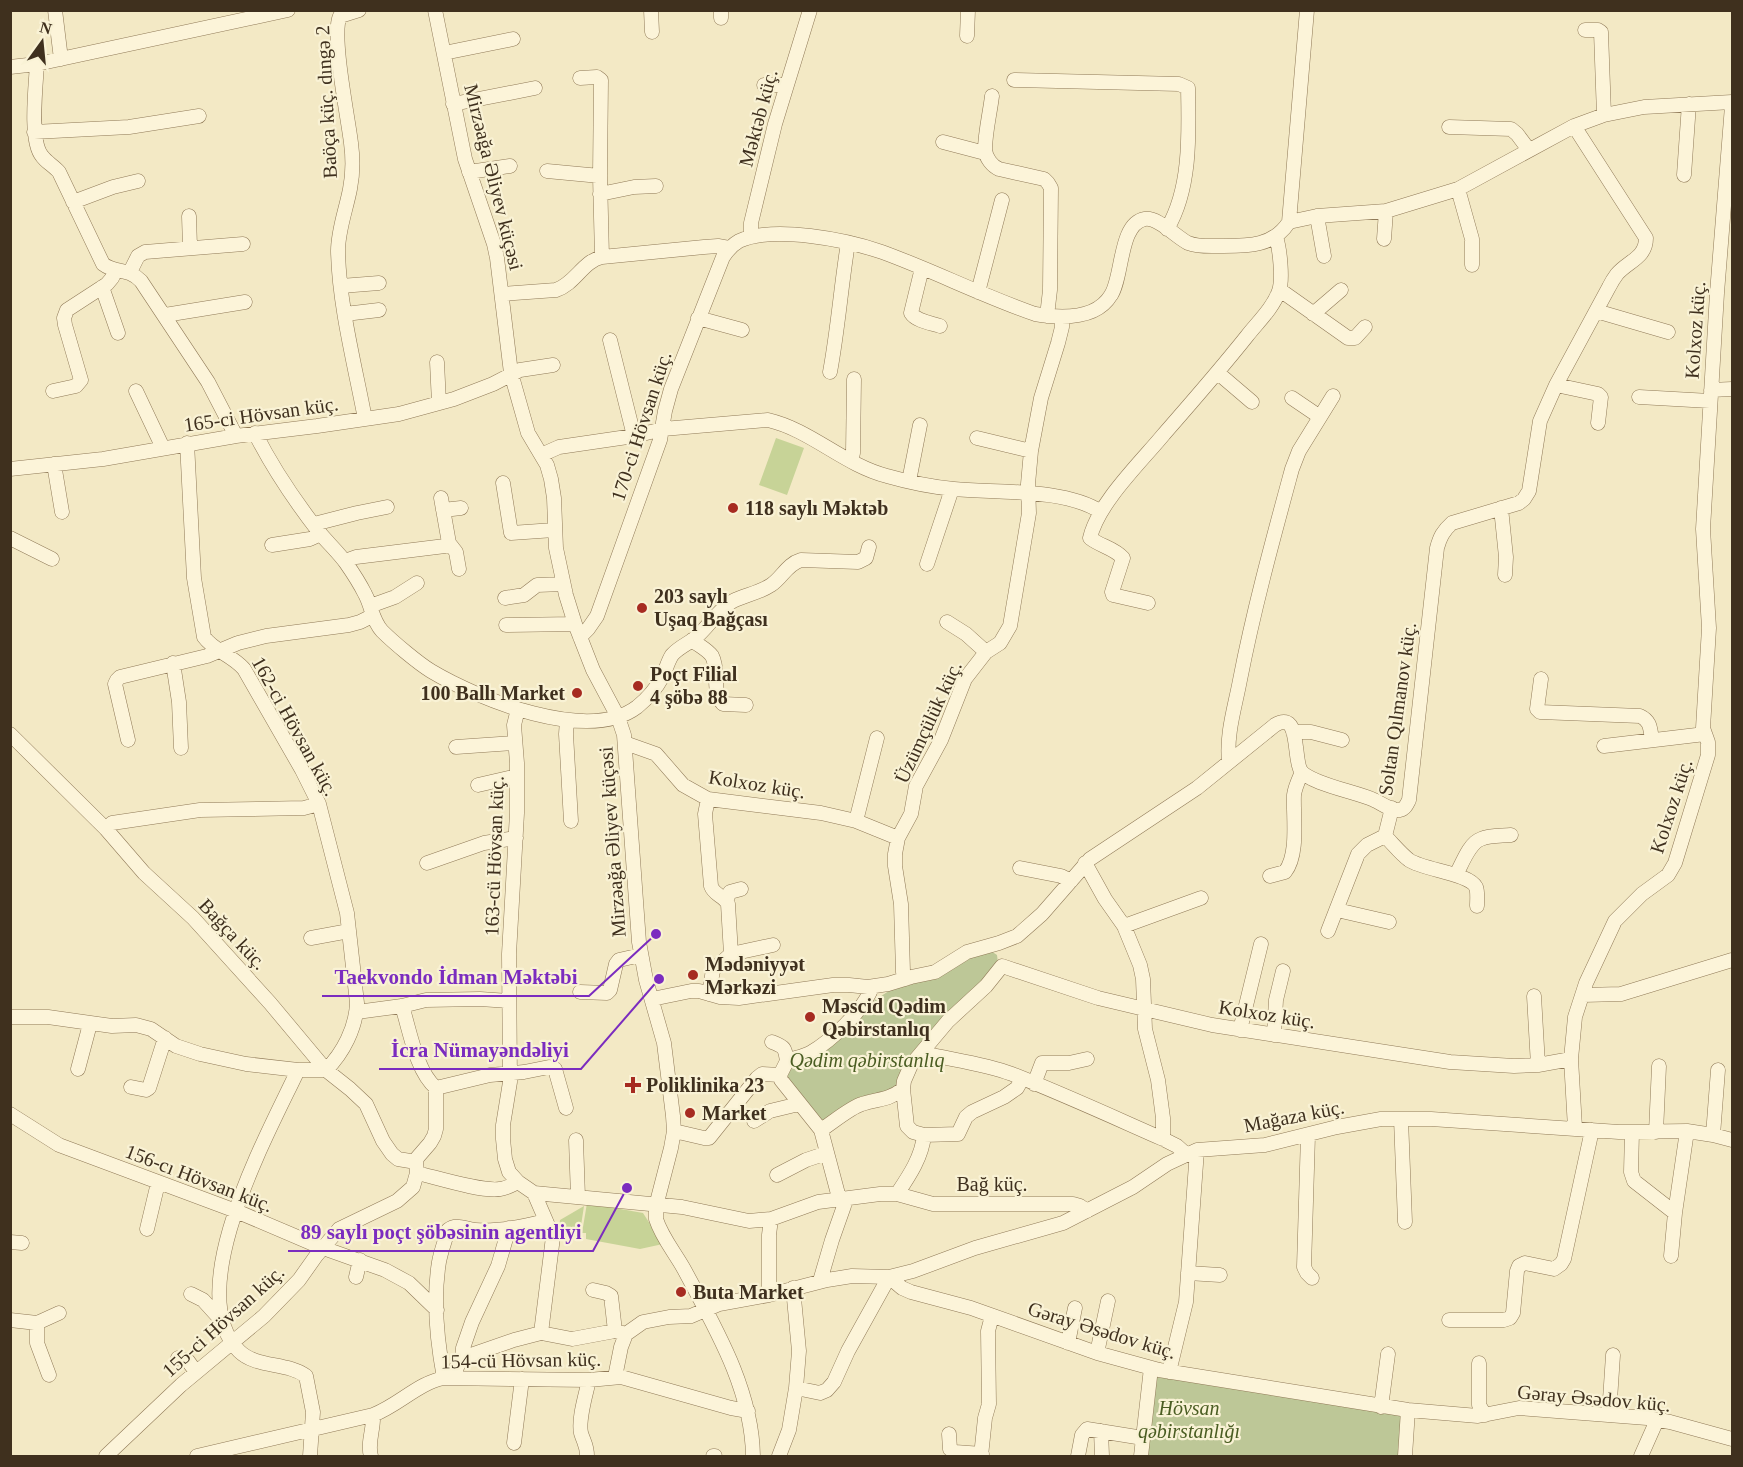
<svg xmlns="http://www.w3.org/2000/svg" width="1743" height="1467" font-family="Georgia,serif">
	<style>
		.green { fill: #c7d397 }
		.cemetery { fill: #bdc797 }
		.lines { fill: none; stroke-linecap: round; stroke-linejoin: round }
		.minor-casing { stroke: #907a58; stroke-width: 15 }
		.minor { stroke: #fcf4d9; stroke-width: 14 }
		.poi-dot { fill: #a62b21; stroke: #f9f2d5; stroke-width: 2 }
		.labels { text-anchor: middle; stroke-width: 4.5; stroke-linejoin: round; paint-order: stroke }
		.street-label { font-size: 20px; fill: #3f301e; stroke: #f9f2d5 }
		.poi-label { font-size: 20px; font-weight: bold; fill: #3f301e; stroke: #f9f2d5; text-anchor: start }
		.park-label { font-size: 20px; font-style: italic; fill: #4a5d22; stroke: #f9f2d5 }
		.leader { fill: none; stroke: #7b2cbf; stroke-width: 2 }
		.callout-dot { fill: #7b2cbf; stroke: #f9f2d5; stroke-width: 2 }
		.callout-label { font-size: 21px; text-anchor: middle; font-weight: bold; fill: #7b2cbf; stroke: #f9f2d5; stroke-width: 4.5; stroke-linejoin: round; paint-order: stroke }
	</style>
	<rect width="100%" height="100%" fill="#f3e9c5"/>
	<path class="green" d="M776,438L804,448L787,495L759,485Z
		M587,1203L643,1213L663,1244L640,1249L586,1239V1233H582Z
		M584,1206L580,1232L559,1229L560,1220Z"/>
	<path class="cemetery" d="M988,949L997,955L998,963L892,1090L825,1123L819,1120L788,1083L786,1069L861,1013L875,1000L895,987Z
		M1155,1376L1404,1415L1401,1456H1146Z"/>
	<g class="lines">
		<g class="minor-casing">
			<path id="minor" d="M55,10L61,59
				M359,10L340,16C331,35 348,117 351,143C353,158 353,174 350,189C346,210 338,230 338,251C339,305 355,366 365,419
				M435,10L465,159L494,244L497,258L511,373L528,433L547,465L551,479L554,498L556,548L566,595L575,624L593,670L618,717L624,735L639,942L646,980L664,1043L673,1116L674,1131L671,1148L656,1206V1219C662,1238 676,1254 685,1271C716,1329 752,1390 753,1456
				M651,10L652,32
				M721,18V10
				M1585,30H1598L1601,32L1604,115
				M967,36L968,10
				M444,53L513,39
				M37,64C36,84 29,141 42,156C46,162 54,166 59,172L103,264C116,274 127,267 141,281L208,382L236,436
				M10,67L37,64L288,10
				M580,78L597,77L601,80L600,176L602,257
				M1014,80L1179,84L1188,88C1189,134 1191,189 1167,229
				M764,85H786
				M992,96C990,113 985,133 985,150C986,158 992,166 999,169L1044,179L1048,183L1051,188L1050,290L1047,316
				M453,104L535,88
				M1449,127L1511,129L1517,134L1529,150
				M34,132L129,127L199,116
				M943,142L985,153
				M547,171L600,176
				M469,172L510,166
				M1684,175L1689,104
				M1458,189L1472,239V265
				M600,194L634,187L656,186
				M73,202L113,187L138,181
				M189,216L190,247
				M1317,216L1324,256
				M1289,222L1317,216L1386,211L1458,189L1574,126L1604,115L1644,107L1732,102
				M751,237V223L775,124L810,10
				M1384,239L1386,211
				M922,268L911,313C916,321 931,323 940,326
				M130,272L138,256L145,252L243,244
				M341,286L379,283
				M102,287L118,333
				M1280,290L1348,338H1355L1365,327
				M978,292L1002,200
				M502,294L556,290C575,284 583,261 602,257L704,247L718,246L729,248
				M1596,311L1668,332
				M345,314L379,310
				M1313,314L1341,290
				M165,315L245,302
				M698,318L742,330
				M610,340L634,436
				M437,362L439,403
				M830,372C838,329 841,286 848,243
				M1218,373L1252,402
				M1556,385L1598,394L1601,397L1598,423
				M1711,390L1732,389
				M53,391L76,386L81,380L65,325L64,318L67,310L107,284L112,278L116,270
				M136,391L163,448
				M1639,397L1710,401
				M1292,398L1320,417
				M255,433C273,469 295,501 319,532C328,543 338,552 346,563C353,573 360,584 365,594C372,607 372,620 382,631C393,642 418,663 431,671C478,699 588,744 637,707C647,699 657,687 663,676C666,669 668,661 672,655C678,648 687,644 694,639C709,627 717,610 733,601C745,595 759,593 771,585C782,578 787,564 801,560L858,562L866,558L869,547
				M977,438L1031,451
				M541,455L559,447L634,436L663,429L768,420C811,430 844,465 887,476C908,482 932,487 954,489C997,493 1065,488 1101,512
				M851,461L853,453L854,379
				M54,464L62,512
				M10,469L103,459L236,436L317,426L399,414L454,399L493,384L520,370L553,365
				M909,481L920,425
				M503,483L511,533L554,530
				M1501,508L1506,557L1505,575
				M443,510L461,508
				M314,524L357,513L387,507
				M10,538L52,559
				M449,543L456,552L459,569
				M272,545L310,539L321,534
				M345,561L356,557L445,546L449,543L441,498
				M927,564L952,489
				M505,598L524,595L537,585L563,584
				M1148,603L1113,595L1112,592L1123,558C1114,548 1100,546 1090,538C1098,503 1141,462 1164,434C1192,402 1220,370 1247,336C1258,322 1273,308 1279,291C1283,280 1280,249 1276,237
				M370,606L395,597L417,583
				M947,622L966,634L986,652
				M506,625L575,624
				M580,637L588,629L597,616L660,440L665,411L671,389L723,257C727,251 732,245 739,241C774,225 847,240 882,252C934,271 983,296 1035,314C1059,318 1096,320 1111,295C1123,277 1119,223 1145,219C1158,217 1176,237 1188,243C1198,247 1209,246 1220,246C1247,246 1273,247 1289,222L1307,10
				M692,640C698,645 708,650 712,656C720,671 711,691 723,704L746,705
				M173,663L179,702L181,748
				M1541,679L1537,709L1540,712L1640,716C1651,721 1650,729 1652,739
				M518,709L514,725L517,763V813L509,954L510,1082L503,1125V1139L505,1159L509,1172L518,1182L534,1193L682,1207L749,1221L771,1219L818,1202L880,1194H897C909,1176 922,1157 924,1135L913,1132L907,1126L903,1089L904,1081L911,1065L948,1021L986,986L1002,966L1098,998L1212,1025L1450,1062L1514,1066L1538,1065L1571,1059L1575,1017L1586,983L1615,921L1642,894L1668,875L1675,863L1708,755V742L1703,728L1709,628L1703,529L1717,293L1732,106
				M567,720L566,734L571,821
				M1293,732H1311L1342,740
				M10,734L106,829L144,873L193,918L270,1003L326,1070L350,1089L366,1104L383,1141L392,1154L398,1159L416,1162
				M128,740L115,684L117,680L120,677L207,656L238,643L266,636L349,625L360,622L372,616
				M625,743L656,754L683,785L708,799L821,813L856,821L898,838
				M1604,746L1705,734
				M456,747L515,743
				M1229,762C1226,734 1235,707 1240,680C1254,608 1273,539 1292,469L1299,451L1333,396
				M478,785L517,776
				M708,799L705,814L711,886C714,895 724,896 728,904L731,954L713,970L709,994
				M1392,808L1385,836C1393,844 1401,854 1409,860C1423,870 1469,873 1476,887C1478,892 1477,901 1477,906
				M856,821L877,738
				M106,829L112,823L200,810L304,808L319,804
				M427,863L484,843L516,838
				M1085,863L1105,899L1124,926L1140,965L1143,979L1145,1029L1158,1080L1163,1118V1139
				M1020,868L1061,876L1071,881
				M1456,875C1462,864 1469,843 1481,839C1490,835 1502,836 1511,835
				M1270,876L1285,872C1299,854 1293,817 1294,795C1295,787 1299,779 1302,772
				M726,900L730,892L741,889
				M1337,910L1389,922
				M1124,926L1201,898
				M1328,931L1358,854L1367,845L1385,836
				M311,938L349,931
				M731,954L773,945
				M905,979L903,972L901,904L895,866V854L898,838L911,814L916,786L941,740L965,679L986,652L1000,643L1010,626L1029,513L1028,484L1031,451L1041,398L1058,343L1062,327V317
				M580,992L607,993L610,990L616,964L619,960L641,955
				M1583,995L1621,994L1732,960
				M1534,996L1538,1065
				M652,999L691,991H699L720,997L739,998L833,985H849L868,987L888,984L911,977L935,972L967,952L999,943L1017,936L1042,914L1090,859L1197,788L1275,725C1301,709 1293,760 1301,771C1311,784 1357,792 1374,800C1381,803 1391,811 1400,810C1405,809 1407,804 1409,800L1437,548C1440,537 1443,531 1452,523L1519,503L1524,499L1529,491L1540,421L1556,385L1609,287C1611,283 1614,278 1617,274C1628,261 1646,258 1646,238L1574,126
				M357,1012L402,1006L426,1000L480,999L509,1001
				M10,1017H48L112,1026L136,1025L151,1029L176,1046L200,1054L246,1064L298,1070H326C343,1053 356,1028 357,1003L347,913L319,804L302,770L244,669C232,655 214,651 204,637L194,578L187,443
				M1240,1030L1261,944
				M1274,1035L1276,1000L1283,971
				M772,1042C785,1047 785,1048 787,1061
				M923,1053C952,1060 983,1063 1012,1074C1063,1094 1113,1117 1163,1139L1177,1146L1186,1154
				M1571,1059L1575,1128
				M78,1069L90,1024
				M298,1070C269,1132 180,1291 239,1351C256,1368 287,1362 306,1376L313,1412L310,1456
				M1034,1084L1042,1063H1069L1087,1059
				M131,1087L146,1090L149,1088L165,1038
				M436,1088L490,1075L524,1072L549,1067L555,1069L566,1108
				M10,1114L59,1145L236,1211L323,1248L385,1270L409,1283L437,1310
				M1401,1119L1405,1222
				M754,1121L770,1111L799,1104
				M821,1130C832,1123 851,1107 862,1104C880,1098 887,1101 903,1089
				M674,1131L704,1138H709L757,1078L762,1074L780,1075
				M1632,1132L1631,1172L1634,1181L1675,1213
				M1656,1132L1659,1066
				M924,1135L958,1134L966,1117L972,1112L1004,1097L1017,1088L1022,1079
				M1308,1135L1304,1267L1307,1273L1312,1278
				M1713,1135L1718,1070
				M576,1140L578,1197
				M417,1173C438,1178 482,1192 500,1189C507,1188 512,1185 518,1182
				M777,1175L806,1160L827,1153
				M534,1193L553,1237L541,1333
				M897,1194L933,1204H1073L1080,1206L1087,1211
				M147,1229L158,1183
				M10,1242L22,1243
				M1671,1256L1675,1213L1687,1131
				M1188,1273L1220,1275
				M356,1277L360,1260
				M889,1277L902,1288L911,1292L971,1308L1097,1353L1159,1370L1408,1410L1478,1416L1519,1408L1647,1418L1670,1422L1732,1439
				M820,1281L832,1240L844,1206L838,1194L821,1130L781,1080L780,1075L787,1061C794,1058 802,1057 810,1053C831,1041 864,1010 872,987
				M593,1290L606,1293L611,1296L615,1331
				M191,1294L203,1300L222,1321
				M769,1295V1235L771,1219
				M10,1320L37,1323L59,1313
				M1449,1320H1504L1510,1318L1513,1313L1517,1271L1519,1266L1525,1263L1554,1269L1561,1264L1564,1259L1592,1130
				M37,1323V1343L49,1375
				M1068,1343L1075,1308
				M1097,1353L1108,1301
				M178,1358L188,1361L196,1372
				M462,1358L514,1340L541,1333L572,1339L615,1331L626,1334
				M1479,1363V1405L1485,1415
				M1169,1372L1186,1302L1197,1150
				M615,1377L621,1347L626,1334L643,1322L669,1317L691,1316L719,1304L769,1295L827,1280L852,1276L889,1277L913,1271L975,1248L1063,1223L1133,1187L1167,1164L1197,1150L1265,1145L1337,1127L1381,1119H1431L1619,1132L1687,1131L1713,1135L1732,1140
				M444,1378C437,1341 433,1299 439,1262C441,1251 445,1241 448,1230C456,1223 465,1229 475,1230C498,1232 522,1227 545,1221
				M454,1378L457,1367L462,1358L463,1348L472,1322L498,1266L509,1228
				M796,1388L820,1393L827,1390L834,1382L848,1351L889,1277
				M1381,1407L1388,1354
				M1609,1415L1613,1355
				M1101,1431L1102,1456
				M949,1434L950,1449L955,1452L982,1454
				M514,1443L522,1379
				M106,1456L181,1385L264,1316L299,1280L316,1256L339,1229L397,1201L413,1187L417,1173L416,1162L417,1158L430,1143L434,1136L436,1129V1088C416,1071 410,1031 402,1006
				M197,1456L373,1415C399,1405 418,1383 444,1378L589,1380L621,1377L731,1408L748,1411
				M371,1456C367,1443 374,1429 373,1415
				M587,1456C587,1445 584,1443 581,1433C578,1419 586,1394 589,1380
				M713,1456H715
				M779,1456L789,1430L796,1388L799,1351L793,1288
				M981,1456L985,1418L989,1404L988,1331L992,1316
				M1078,1456L1082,1435L1087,1429L1143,1438
				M1141,1456L1151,1368
				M1405,1456L1408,1410
				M1641,1456L1657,1420"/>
		</g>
		<use href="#minor" class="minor"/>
	</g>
	<g class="poi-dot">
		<circle cx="733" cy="508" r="6"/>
		<circle cx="642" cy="608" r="6"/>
		<circle cx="638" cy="686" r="6"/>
		<circle cx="577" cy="693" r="6"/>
		<circle cx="693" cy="975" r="6"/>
		<circle cx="810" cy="1017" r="6"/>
		<path d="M630 1076h6v6h6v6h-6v6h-6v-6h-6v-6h6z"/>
		<circle cx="690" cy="1113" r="6"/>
		<circle cx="681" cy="1292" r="6"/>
	</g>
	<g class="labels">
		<g class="street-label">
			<text transform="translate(326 102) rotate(-93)" y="7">Baöça küç. dıngə 2</text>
			<text transform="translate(758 118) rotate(-75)" y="7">Məktəb küç.</text>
			<text transform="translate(494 177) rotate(76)" y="7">Mirzəağa Əliyev küçəsi</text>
			<text transform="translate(1695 330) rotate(-86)" y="7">Kolxoz küç.</text>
			<text transform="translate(261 414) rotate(-8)" y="7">165-ci Hövsan küç.</text>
			<text transform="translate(641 426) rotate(-72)" y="7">170-ci Hövsan küç.</text>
			<text transform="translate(1397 709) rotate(-82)" y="7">Soltan Qılmanov küç.</text>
			<text transform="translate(928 722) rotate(-65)" y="7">Üzümçülük küç.</text>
			<text transform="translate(295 726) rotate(61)" y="7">162-ci Hövsan küç.</text>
			<text transform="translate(757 784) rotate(9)" y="7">Kolxoz küç.</text>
			<text transform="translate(1671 806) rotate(-72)" y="7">Kolxoz küç.</text>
			<text transform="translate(612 842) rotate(-94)" y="7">Mirzəağa Əliyev küçəsi</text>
			<text transform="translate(494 856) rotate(-88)" y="7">163-cü Hövsan küç.</text>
			<text transform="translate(233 934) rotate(47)" y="7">Bağça küç.</text>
			<text transform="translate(1267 1014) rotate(9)" y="7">Kolxoz küç.</text>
			<text transform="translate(1294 1116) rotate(-11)" y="7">Mağaza küç.</text>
			<text transform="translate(199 1178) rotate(21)" y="7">156-cı Hövsan küç.</text>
			<text x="992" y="1191">Bağ küç.</text>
			<text transform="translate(223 1321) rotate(-42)" y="7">155-ci Hövsan küç.</text>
			<text transform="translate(1102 1330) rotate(17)" y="7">Gəray Əsədov küç.</text>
			<text transform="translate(521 1360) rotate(-1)" y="7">154-cü Hövsan küç.</text>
			<text transform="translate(1594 1398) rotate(5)" y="7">Gəray Əsədov küç.</text>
		</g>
		<g class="poi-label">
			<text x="745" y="515">118 saylı Məktəb</text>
			<text x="654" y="603">203 saylı<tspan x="654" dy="23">Uşaq Bağçası</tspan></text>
			<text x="650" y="681">Poçt Filial<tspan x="650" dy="23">4 şöbə 88</tspan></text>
			<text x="565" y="700" text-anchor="end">100 Ballı Market</text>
			<text x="705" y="971">Mədəniyyət<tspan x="705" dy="23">Mərkəzi</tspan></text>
			<text x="822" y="1013">Məscid Qədim<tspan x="822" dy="23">Qəbirstanlıq</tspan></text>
			<text x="646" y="1092">Poliklinika 23</text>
			<text x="702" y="1120">Market</text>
			<text x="693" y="1299">Buta Market</text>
		</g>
		<g class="park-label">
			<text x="867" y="1067">Qədim qəbirstanlıq</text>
			<text x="1189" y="1415">Hövsan<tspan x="1189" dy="23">qəbirstanlığı</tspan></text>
		</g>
	</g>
	<path class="leader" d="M656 934L589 996H322M659 979L581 1069H379M627 1188L593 1251H288"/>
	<g class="callout-dot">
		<circle cx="656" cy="934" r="6"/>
		<circle cx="659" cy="979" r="6"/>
		<circle cx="627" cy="1188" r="6"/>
	</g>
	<g class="callout-label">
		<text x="456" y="984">Taekvondo İdman Məktəbi</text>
		<text x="480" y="1057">İcra Nümayəndəliyi</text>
		<text x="441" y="1239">89 saylı poçt şöbəsinin agentliyi</text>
	</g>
	<rect width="1743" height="1467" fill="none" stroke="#3f301e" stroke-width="24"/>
	<g transform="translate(42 42) rotate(15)" stroke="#f9f2d5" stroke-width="4.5" paint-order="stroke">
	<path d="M0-4.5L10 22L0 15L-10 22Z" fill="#3f301e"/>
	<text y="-9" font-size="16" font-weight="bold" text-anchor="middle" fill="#3f301e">N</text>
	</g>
</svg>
